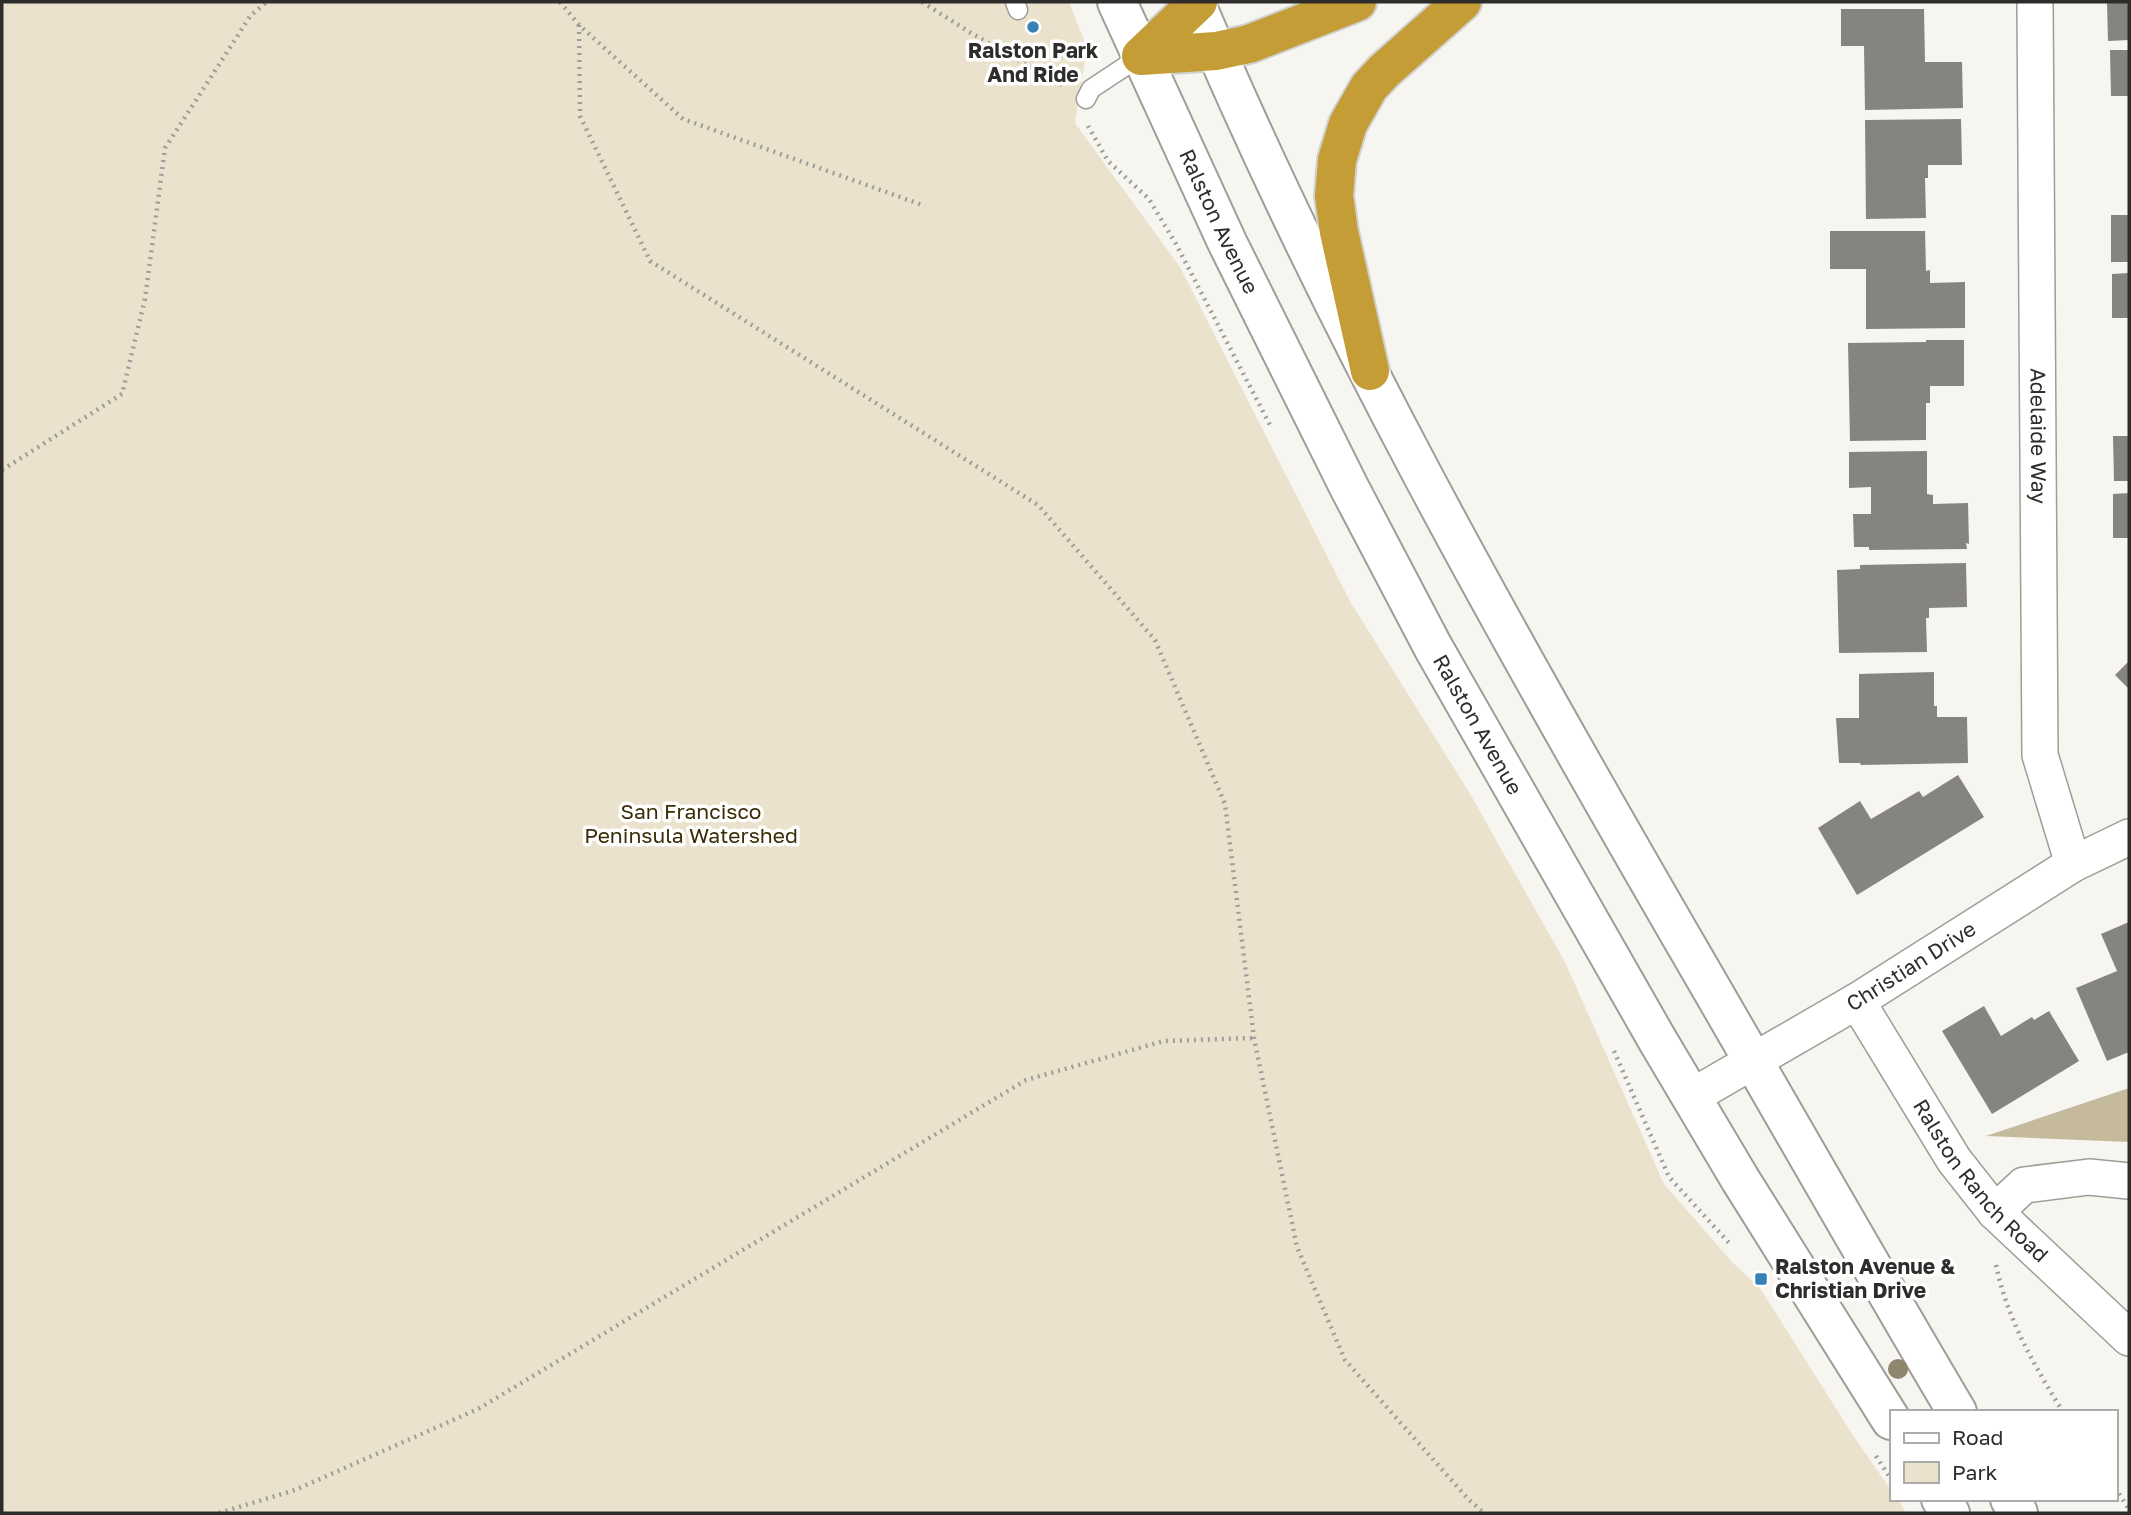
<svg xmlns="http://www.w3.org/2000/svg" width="2131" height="1515" font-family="'Golos Text',sans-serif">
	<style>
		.green { fill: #ebe2ce }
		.forest { fill: #c6ba9d }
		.building { fill: #86847f }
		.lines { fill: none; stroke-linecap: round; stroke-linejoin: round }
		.service-casing { stroke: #9f9d97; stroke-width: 21 }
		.minor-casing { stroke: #9f9d97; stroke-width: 38 }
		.secondary-casing { stroke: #9f9d97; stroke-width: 42 }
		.motorway-casing { stroke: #d1d1d0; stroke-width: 42 }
		.path { stroke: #9f9d99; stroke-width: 4.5; stroke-dasharray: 2 5; stroke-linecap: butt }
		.service { stroke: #fff; stroke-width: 18 }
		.minor { stroke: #fff; stroke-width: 35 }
		.secondary { stroke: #fff; stroke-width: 38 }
		.motorway { stroke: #c49d36; stroke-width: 38 }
		.tree { fill: #8f866e }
		.poi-dot { fill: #3881b5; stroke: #fff; stroke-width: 2.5 }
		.labels { text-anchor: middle; stroke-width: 7; stroke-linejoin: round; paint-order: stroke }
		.poi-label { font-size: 21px; font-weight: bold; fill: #2e2d2b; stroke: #fff }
		.street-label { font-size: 21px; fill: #2e2d2b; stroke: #fff }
		.park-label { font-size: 21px; fill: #3a2c05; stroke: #fff }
	</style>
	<rect width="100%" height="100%" fill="#f7f5ef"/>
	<path class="green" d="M2,2H1069L1087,47L1075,123L1180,267L1351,603L1469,792L1565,962L1664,1184L1733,1263L1760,1288L1854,1437L1891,1490V1499H1898L1906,1513H2Z"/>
	<path class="forest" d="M2129,1088V1142L1986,1136Z"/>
	<path class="building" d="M2107,2H2129V40L2108,41Z
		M1841,9H1924L1925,62H1962L1963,108L1865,110L1864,46H1841Z
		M2110,50H2129V96H2111Z
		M1961,119L1962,165H1928V178H1925L1926,218L1866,219L1865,120Z
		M2111,215H2129V262H2111Z
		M1830,231H1925L1926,271L1930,270V283L1965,282V328L1866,329V269H1830Z
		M2129,273V318H2112V274Z
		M1926,340H1964V386H1930V403H1926V440L1850,441L1848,343L1926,342Z
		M2113,436H2129V481H2114Z
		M1927,451V494L1933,495V504L1968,503L1969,544L1966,543L1967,549L1869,550V547H1854L1853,514H1871V487L1849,488V452Z
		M2129,493V538H2113V494Z
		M1966,563L1967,607L1929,608V618H1926L1927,652L1839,653L1837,570L1860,569V565Z
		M2129,661V689L2115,675Z
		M1934,672V706H1937V717H1967L1968,763L1861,765L1860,763H1839L1836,718H1859V674Z
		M1958,775L1984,817L1857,895L1818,828L1860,801L1871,819L1919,791L1923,797Z
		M2129,922V1052L2107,1061L2076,988L2117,971L2101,934Z
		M1984,1006L2001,1036L2032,1017L2034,1020L2049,1011L2079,1061L1992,1114L1942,1031Z"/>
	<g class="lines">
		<g class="service-casing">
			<path id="service" d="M1015,2L1018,10
				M1086,99L1091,89L1141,56"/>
		</g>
		<g class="minor-casing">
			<g id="minor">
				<path id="s1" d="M2035,2L2040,755L2073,864"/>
				<path id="s2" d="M1857,1001L1954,1160L1995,1212L2129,1338"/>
				<path id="s3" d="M1691,1097L1857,1001L2073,864L2129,837"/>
				<path d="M1995,1212L2024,1185L2089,1177L2129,1181"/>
			</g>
		</g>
		<g class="secondary-casing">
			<g id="secondary">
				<path id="s4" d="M1117,2L1227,242L1349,487L1433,647L1658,1041L1740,1179L1891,1420"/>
				<path d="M1195,2C1332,326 1506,634 1682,938C1774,1096 1864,1255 1957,1412"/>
				<path d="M1941,1499L1950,1513"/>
				<path d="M2010,1499L2018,1513"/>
			</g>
		</g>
		<g class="motorway-casing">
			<path id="motorway" d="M1141,56L1216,51L1249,44L1357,2
				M1141,56L1198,2
				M1370,371L1339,232L1334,196L1337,160L1348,124L1369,87L1384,71L1462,2"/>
		</g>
		<path class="path" d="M560,2L579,25L683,119L925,206
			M922,2L971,33L1062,85
			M579,25L580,116L650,261L1038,505L1155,640L1225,804L1254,1038L1297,1247L1345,1360L1469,1500L1484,1513
			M1088,126L1108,161L1149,199L1176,244L1271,427
			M2,470L122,394L145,299L165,148L251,15L267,2
			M1614,1051L1669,1177L1731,1245
			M1996,1265C2007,1319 2034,1365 2063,1412
			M1876,1456L1891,1479
			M2115,1488L2129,1509
			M219,1513L295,1490L478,1409L1026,1080L1164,1041L1254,1038"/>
		<use href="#service" class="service"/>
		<use href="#minor" class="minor"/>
		<use href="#secondary" class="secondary"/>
		<use href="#motorway" class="motorway"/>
	</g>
	<circle class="tree" cx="1898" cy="1369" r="10"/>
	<g class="poi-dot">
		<circle cx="1033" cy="27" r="7"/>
		<rect x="1754" y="1272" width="14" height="14" rx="3.5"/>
	</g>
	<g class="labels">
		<g class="poi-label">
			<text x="1033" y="58">Ralston Park<tspan x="1033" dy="24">And Ride</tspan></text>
			<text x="1775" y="1274" text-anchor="start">Ralston Avenue &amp;<tspan x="1775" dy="24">Christian Drive</tspan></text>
		</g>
		<g class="street-label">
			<text dy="7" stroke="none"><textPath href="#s4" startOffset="242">Ralston Avenue</textPath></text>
			<text dy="7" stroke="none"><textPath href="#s1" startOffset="434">Adelaide Way</textPath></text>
			<text dy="7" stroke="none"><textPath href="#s4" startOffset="808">Ralston Avenue</textPath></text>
			<text dy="7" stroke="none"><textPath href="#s3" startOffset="256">Christian Drive</textPath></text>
			<text dy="7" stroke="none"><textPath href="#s2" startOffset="219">Ralston Ranch Road</textPath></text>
		</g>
		<g class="park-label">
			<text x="691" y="819">San Francisco<tspan x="691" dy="24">Peninsula Watershed</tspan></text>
		</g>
	</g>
	<rect width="2131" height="1515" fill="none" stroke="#2e2d2b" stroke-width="7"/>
	<rect x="1890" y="1410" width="228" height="91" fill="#ffffff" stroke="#ababaa" stroke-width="2"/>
	<rect x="1904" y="1433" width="35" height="10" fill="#ffffff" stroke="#ababaa" stroke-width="2"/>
	<text x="1952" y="1445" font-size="21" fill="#2e2d2b">Road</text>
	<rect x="1904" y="1462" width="35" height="21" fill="#ebe2ce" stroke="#ababaa" stroke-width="2"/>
	<text x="1952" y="1480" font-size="21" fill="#2e2d2b">Park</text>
</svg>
